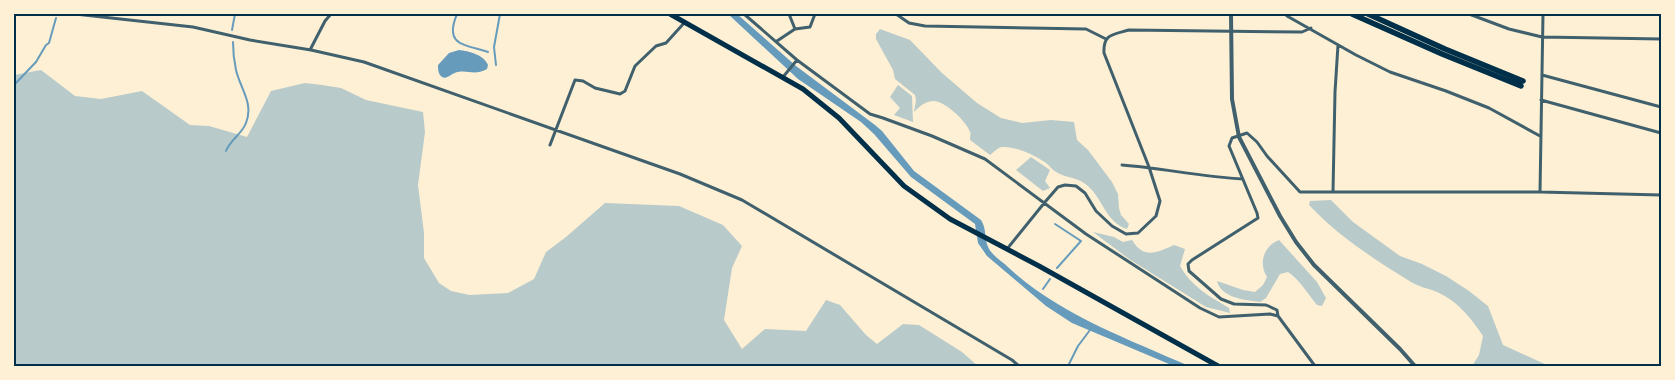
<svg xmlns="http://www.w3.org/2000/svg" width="1675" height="380" font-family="'DM Sans',sans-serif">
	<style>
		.green { fill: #b9caca }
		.water { fill: #669bbc }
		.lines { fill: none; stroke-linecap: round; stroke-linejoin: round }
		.stream { stroke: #669bbc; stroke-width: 2 }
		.minor { stroke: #3f606c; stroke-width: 3 }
		.tertiary { stroke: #3f606c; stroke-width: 4 }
		.primary { stroke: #003049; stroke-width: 5 }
		.motorway { stroke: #003049; stroke-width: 5.5 }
		.neatline { fill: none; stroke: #003049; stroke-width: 2 }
	</style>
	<rect width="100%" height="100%" fill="#fdf0d5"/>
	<path class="green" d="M880,29L910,40L942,73L977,103L1001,118L1022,123L1051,120L1074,122L1077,140L1088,150L1112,182L1118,194L1119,208L1121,215L1129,224L1127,229C1108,223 1104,204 1092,190C1079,176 1072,180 1058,173C1053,171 1050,166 1046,163C1037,156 1015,146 1003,147C998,147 994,152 990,155L970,140C970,139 971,132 970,132C967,122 945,101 934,101C925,101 920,106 914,112L916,100L915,95L895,79L893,70L876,39V34Z
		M41,70L75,96L101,99L142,91L190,125L209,126L247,137L271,91L305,83L322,85L341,88L366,100L423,112L425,132L418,185L424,233V258L439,283L451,291L470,295L508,293L534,279L546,252L566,237L605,203L679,206L723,225L742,246L732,268L724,320L742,349L765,329L806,331L826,300L840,305L866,335L877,344L903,324L919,325L962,352L978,366H14V75Z
		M898,85L912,96L913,122L894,115L900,108L890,97Z
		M1031,157L1050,170L1045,181L1050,188L1043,191L1016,170Z
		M1331,200L1353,222L1400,256L1422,264L1446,276L1469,291L1488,306L1503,345L1549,366H1472L1479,355L1483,336C1473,321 1460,304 1443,295C1433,289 1421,288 1411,282C1374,259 1339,237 1309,205L1310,201Z
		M1093,232L1114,237L1123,242L1132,240C1144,260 1158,252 1174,245L1185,249L1180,266C1191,286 1210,297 1229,308L1230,313L1206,307L1129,259Z
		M1279,240L1317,282L1326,298L1322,306L1317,305C1307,293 1301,281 1288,272L1280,274L1266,298L1260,302C1245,300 1221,298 1217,281L1243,290L1255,292L1263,285L1267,277C1258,263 1264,246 1279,240Z"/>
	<path class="water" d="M728,14H737L796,66L875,125L882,131L914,171L981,220C987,229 984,240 989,249C993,256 1003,262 1009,268C1059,314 1126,338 1189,366H1174L1150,356L1072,323L1046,306L987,256L978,243L975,224L911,177L874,134L861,122L798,79Z
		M459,50C469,51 484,55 488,65L487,69C474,76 469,70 458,72C453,72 447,80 442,77C438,74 438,69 438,65L449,53Z"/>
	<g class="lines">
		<path class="stream" d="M457,14C444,45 463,44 488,52
			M232,30L235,14
			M496,65L494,47L500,14
			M14,85L36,62L46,45L49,43L56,18
			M226,151C230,140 242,134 246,123C254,103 240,88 236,70C234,61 233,52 233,42
			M1055,224L1081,241L1057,268
			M1043,289L1050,279
			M1068,366L1078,346L1090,330"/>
		<path class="minor" d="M75,14L193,27L250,40L311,50L364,62L680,174L742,200L1012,360L1019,366
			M744,14L797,60L870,114L883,118L932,136L985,159L1086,234L1200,308L1219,317L1270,314L1278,316L1315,366
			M789,14L795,29
			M896,14L909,23L925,26L1086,29L1106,39
			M1469,14L1509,29L1542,37L1661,39
			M1287,16L1356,55L1390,72L1446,91L1489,108L1540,136
			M777,41L795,29L810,27L815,14
			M310,50L325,21L331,14
			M1542,75L1661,107
			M783,77L797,60
			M1541,100L1661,133
			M550,145L575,80L583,81L595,88L620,94L625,91L635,66L656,46L666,43L685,22
			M1122,165C1162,168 1202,177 1243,179
			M1333,192L1335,92L1338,45
			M1540,192L1543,14
			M1007,249L1045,202L1058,187L1065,185L1076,186L1085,193L1096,211L1112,226L1126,234L1138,233L1156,216L1160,201L1149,167L1104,53C1103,34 1112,35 1129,30L1302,32L1311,28
			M1278,316L1277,310L1266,305L1234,304L1221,299L1189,271L1188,264L1192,260L1258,218L1257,213L1229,146L1232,138L1247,133L1257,142L1267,156L1300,192H1540L1661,195"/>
		<path class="tertiary" d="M1231,14L1232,99L1239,137L1280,216L1296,242L1314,265L1400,349L1415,366"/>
		<path class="primary" d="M670,14L803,89L839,118L904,186L950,219L1039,266L1218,366"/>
		<path class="motorway" d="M1352,14L1442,54L1521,86
			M1368,14L1445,49L1523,81"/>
	</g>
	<rect width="1675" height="380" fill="none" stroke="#fdf0d5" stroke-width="30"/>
	<rect x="15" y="15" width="1645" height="350" class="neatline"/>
</svg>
